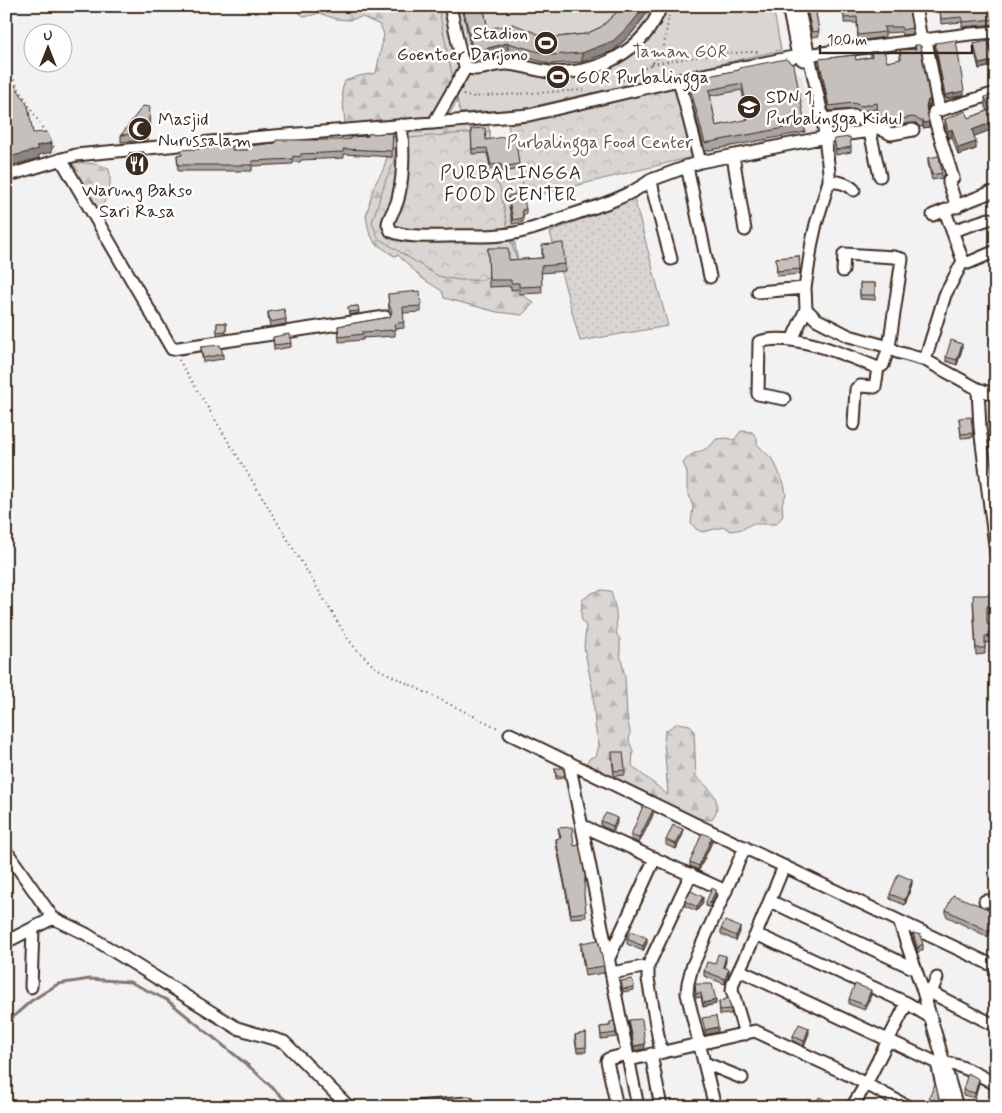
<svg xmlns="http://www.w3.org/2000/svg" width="1002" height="1113" font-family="Mynerve,sans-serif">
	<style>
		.built { fill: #e6e3e2 }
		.grass { fill: url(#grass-dots); stroke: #8a8078 }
		.forest { fill: url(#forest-firs); stroke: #8a8078 }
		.park { fill: url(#park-crowns); stroke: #8a8078 }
		.garden { fill: #d8d5d2; stroke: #8a8078 }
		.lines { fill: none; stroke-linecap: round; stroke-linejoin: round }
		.stream { stroke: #827770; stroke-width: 3 }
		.minor-casing { stroke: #3b2a1e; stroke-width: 15 }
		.path { stroke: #3b2a1e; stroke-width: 2; stroke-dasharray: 1 4; stroke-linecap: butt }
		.minor { stroke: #fff; stroke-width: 11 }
		.wall { fill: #aaa5a3; stroke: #3b2a1e; fill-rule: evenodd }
		.shaded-wall { fill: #8b8684; stroke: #3b2a1e }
		.building { fill: #c6c0bd; stroke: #3b2a1e; fill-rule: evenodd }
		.labels { text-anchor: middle; stroke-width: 5; stroke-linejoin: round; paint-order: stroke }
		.poi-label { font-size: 18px; fill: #3b2a1e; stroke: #fff; text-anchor: start }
		.park-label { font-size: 18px; fill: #62554b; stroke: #fff }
		.neighbourhood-label { font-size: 19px; letter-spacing: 1px; fill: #3b2a1e; stroke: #fff }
	</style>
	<defs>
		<pattern id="grass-dots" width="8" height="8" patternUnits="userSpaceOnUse" patternTransform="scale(1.25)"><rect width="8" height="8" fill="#d8d5d2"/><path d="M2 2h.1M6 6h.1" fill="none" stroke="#bab7b4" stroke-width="1.8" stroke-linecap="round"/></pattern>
		<pattern id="forest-firs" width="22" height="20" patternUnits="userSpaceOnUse" patternTransform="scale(1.25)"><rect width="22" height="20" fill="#d8d5d2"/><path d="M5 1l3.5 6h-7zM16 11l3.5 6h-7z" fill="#bab7b4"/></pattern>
		<pattern id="park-crowns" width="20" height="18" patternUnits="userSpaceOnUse" patternTransform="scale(1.25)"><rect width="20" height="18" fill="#d8d5d2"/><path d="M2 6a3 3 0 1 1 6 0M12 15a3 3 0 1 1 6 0" fill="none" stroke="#bab7b4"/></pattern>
	</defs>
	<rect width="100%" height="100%" fill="#f3f2f2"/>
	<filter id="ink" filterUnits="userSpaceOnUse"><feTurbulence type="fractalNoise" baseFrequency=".02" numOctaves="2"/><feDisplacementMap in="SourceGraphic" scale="10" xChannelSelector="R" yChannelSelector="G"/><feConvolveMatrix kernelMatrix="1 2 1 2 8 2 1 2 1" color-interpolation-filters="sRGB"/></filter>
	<g filter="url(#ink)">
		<path class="built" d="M787,62L802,77L815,132L698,154L684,83Z"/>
		<path class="grass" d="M634,198L668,326L580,341L550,232Z"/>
		<path class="forest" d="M289,6H446L457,102L450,113L425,117L345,124L342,90L345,81L359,76L376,73L384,34L380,25L362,17L349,20L336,19L319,13L305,17Z
			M487,124L490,131L489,174L491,176L499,175L508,168L519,169L525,180L524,191L508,201L518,262L504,282L534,303L522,315L497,312L444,298L442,291L423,279L398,255L394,256L375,243L369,232L366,216L374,186L383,170L393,137L396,135L411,142L403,133Z
			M71,162L97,164L109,169C113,187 106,207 90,218L68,182Z
			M741,431L752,432L757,438V444L774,461L784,484L786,494L782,504L783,516L776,524H751L743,529L731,531L724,527L702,532L696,529L691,523L693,507L687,489V472L683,463C694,447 705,456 716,439L728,438L734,440Z
			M602,590L611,591L616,611L617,635L620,639V653L625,677L627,716L630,732L629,741L633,751L632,766L668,795L664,741L665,731L678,723L690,725L694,731L696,777C710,788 725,801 712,820L696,818L686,820L585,765L590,758L596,756L599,746L595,726L593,692L584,647L586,627L581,618L582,600L592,593Z"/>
		<path class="park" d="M674,85L692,157L526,198L516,154L508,126Z
			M490,131L489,174L500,187L510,239L518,262L482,280H458L438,276L378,238L372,222L386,179L394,163L396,139Z"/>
		<path class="garden" d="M438,6H773L781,50L522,109L460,113Z"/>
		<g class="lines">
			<path class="stream" d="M6,1023L31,1001L58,984L90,979L130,982L167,1000L251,1068L293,1107"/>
			<g class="minor-casing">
				<path id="minor" d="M450,6L461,57L466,67C479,73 493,63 507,64C522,65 535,70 549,72C596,76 645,51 661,6
					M788,6L798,56L803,60
					M798,6L823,119L829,172V181L816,224L812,242L805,288L806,309L816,319L849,336L889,347L897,352L925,360L978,389L996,395
					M915,6L921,40
					M926,40L939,110
					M679,80L700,162L826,137L871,131
					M823,119L854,116L891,134L913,130
					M434,123L466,67
					M871,124V137L880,176
					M401,125C404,150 404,174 398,199C396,208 389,216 388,224L391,231C408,238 430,236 448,236C465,235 484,237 501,235C525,233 549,223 571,215C599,206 628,197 651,180
					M733,156L745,230
					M61,159L172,349L385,317
					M687,166L710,277
					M6,176L76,155L262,137L529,115L679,80L798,56L970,34L996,32
					M829,181C839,182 847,183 854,190
					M957,207L949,183V180L953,178L934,117V112L996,93
					M945,211L963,261
					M933,215L989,193L996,192
					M952,231L989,219
					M671,259L653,191L651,180L700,162
					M963,261L968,263L996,251
					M758,292L805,288
					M792,340L806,309
					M925,360L945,295L963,261
					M978,389L980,428L996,553
					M784,399L758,394L759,342C792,331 846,355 878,368L883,365L889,347L902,259L894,257L844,254L843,271
					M854,424L856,389L860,386L875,387L878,368
					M510,734L695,824L996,967
					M569,762L638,1107
					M583,826L726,891
					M6,855H9L53,918L86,934L237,1028L284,1042L349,1107
					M784,866L756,934L907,1003L930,1017
					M770,901L915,969
					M985,901H996
					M899,921L922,988L957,1107
					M6,942L53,918
					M609,958L655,858
					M739,970L937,1063C957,1061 978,1075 996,1084
					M612,973L648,966
					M31,987L33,929
					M922,988L996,1026
					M931,992L937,978
					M745,1034L732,990L733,983L756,934
					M661,1052L648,979V966L691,874
					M651,1054L661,1107
					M629,1060L755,1031L849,1075L909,1107
					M705,1063L742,1078
					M937,1063L947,1107
					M415,1107L468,1103
					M617,1107L607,1061L608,1059L627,1054
					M715,1107L687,994L688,983L692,967L745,847
					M852,1107L866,1084L907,1003"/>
			</g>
			<path class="path" d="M652,64C687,58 723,52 759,52
				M6,67L46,134
				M619,83L652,64L663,51L669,16
				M463,95L470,97L583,90
				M51,142L56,151
				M179,360L348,639L357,650L376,668L500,729"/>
			<use href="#minor" class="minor"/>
		</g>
		<path class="wall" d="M462,6H483L488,29L557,37L586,34L601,27L616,13L622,6H649L644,17L631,34L613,51L582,62L550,64L508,52L473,61Z
			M811,6H895L896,13L912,28V34L902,35L901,32L885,33V37L858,41L857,23H844V13H841V11L816,12L819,36L812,37L807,13V9L811,8Z
			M996,6V24L962,27V22L941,24L940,10Z
			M935,43L964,95L945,99L935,48Z
			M974,44L993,66L979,69L974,49Z
			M915,45L930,105L928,106L927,110L929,127L923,128V126L920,127L916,123H912L892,126L878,120L877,109L862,111L853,109L829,111L819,64V59L856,60L871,57V52L887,62L900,60V50L915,49Z
			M739,70L805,124V132L705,151L688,87V80ZM742,90L747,120L716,126L710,96Z
			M985,97L995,118L996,128L974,136L976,149L958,155L952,137L948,138L945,126V119L969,118L987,111L985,104Z
			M150,114L148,140L121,142V135Z
			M471,129L486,140L519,164V169L502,172L501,168L491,170L487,153L472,154Z
			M393,133L392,157L344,154V158L301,160L300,162H293V164L252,166V171H178L177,155L232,150H248L351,139L368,136Z
			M834,139L851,147V152L836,155Z
			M144,152V170L130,171L129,153Z
			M928,158L942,173V178L932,180L928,163Z
			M508,196L526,209V214L523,215V222L513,224L508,201Z
			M542,245L565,264V271L541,273L542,293L519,294V289L511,290V286L489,287L488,248L509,260L542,258Z
			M799,256L800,274L777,276L776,258Z
			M860,283H875V300L860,299Z
			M388,294L421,306V312L403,313L404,328L395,329V336L363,338V340L339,342L338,326L390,317L391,314L389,311Z
			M358,306L359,313L349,315L348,307Z
			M268,312L286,319V324L270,327L268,317Z
			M217,323H226V333L217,335Z
			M273,337L291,343V347L274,350Z
			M201,347L223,354V359L203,362L201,352Z
			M962,349L957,365L946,361V357Z
			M996,361V383L990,382V377Z
			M959,418L973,433V437L961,438Z
			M993,595V613H987V624L992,625V642L985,643V654L976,655L973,602Z
			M992,737H996V753H991Z
			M612,757L625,770V775L614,776Z
			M555,768L565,776V778L556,779Z
			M653,815L639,843L631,839V835Z
			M601,821L617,823L613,831L601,826Z
			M558,828L574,846L584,897L586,917L571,918L556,844V839L560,838Z
			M683,834L676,849L666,845V840Z
			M712,842L699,870L690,866V862Z
			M912,884L905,905L890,899V894Z
			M716,895L710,908L706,906V902Z
			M685,901L703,902L697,911L685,906Z
			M946,910L996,912V928L992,927L988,937L946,916Z
			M721,929L740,932L736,941L721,934Z
			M913,933L923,945V950H920L918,953L913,938Z
			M627,939L647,943L643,951L627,944Z
			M581,943L604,966V973L585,976L581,950Z
			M726,961L724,967L729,974L725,984L704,976V971L715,964Z
			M621,981L634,987V990L623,992Z
			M695,984L716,1004L703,1007L701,997L696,998Z
			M871,995L865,1010L849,1004V999Z
			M719,1002L731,1009V1014L720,1015Z
			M629,1020L645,1049L634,1051L629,1024Z
			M610,1022L616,1033V1037L601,1039L600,1027L610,1026Z
			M586,1033V1052H577L575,1039V1035Z
			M809,1033L804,1046L793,1041V1036Z
			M979,1083L975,1098L963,1095V1090Z"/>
		<path class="shaded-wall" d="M645,6H649L644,17L631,34L613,51L582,62V53Z
			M508,43V52L473,61V52Z
			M993,61V66L979,69V64Z
			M964,91V95L945,99V95Z
			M928,100H930V105L928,106L926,112Z
			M996,110V118L992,119V112Z
			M996,121V128L972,137V130Z
			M929,122V127L923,128V123Z
			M952,129V137L948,138V131Z
			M976,142V149L958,155V148Z
			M52,143V152L39,155V158L6,167V158L36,146Z
			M962,344V349L957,365V360Z
			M653,810V815L639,843V838Z
			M617,818V823L613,831V826Z
			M683,829V834L676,849V844Z
			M712,837V842L699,870V866Z
			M912,880V884L905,905V900Z
			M716,890V895L710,908V903Z
			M703,897V902L697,911V907Z
			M992,920V927L988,937V931Z
			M740,927V932L736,941V936Z
			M647,938V943L643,951V946Z
			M726,956V961L723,971V967Z
			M729,969V974L725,984V979Z
			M871,990V995L865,1010V1005Z
			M716,1000V1004L703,1007V1003Z
			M718,1027V1032L705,1035V1030Z
			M809,1028V1033L804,1046V1041Z
			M645,1044V1049L634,1051V1046Z
			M979,1079V1083L975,1098V1093Z"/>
		<path class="building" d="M463,6H483L488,29L513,24L541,35L557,37L586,34L601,27L616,13L622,6H645L631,24L613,41L582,53L550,55L508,43L473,52Z
			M841,6H895L896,13L909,12L912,28L902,30L901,27H884L885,32L858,35L857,17L844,18V7H841Z
			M946,6H996V19L962,22V17L941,19L940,10H946Z
			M815,7L819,31L812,32L807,9Z
			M956,40L964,91L945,95L935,43Z
			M988,41L993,61L979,64L974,44Z
			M915,45H920L930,100H928L926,107L929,122L923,123V121H920L916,118L912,117L892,121L878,114L877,103L862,106L853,103L829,106L819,59L855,55L856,60L872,57L871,52L884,51L887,62L901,59L900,50L916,49Z
			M786,59L794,65L805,124L705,143L688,80L739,70V68ZM742,83L749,119L716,126L709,90Z
			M15,85L28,106L33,133L47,132L52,143L36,146L39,149L6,158V88Z
			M996,93V110L992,112L996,121L972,130L976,142L958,148L952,129L948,131L945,119L966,111L969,118L990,110L985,97Z
			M143,106L150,107L148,133L121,135Z
			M485,128L486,140L515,135L519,164L502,167L501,164L491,165L487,148L472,149L471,129Z
			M393,133L392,151L343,149L344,152L301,154L300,157L293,156V159L252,161V165H178L177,155H182L181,150L211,148V147L232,146V150H248V146L276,143V140H336L351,139V137L368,136V134Z
			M850,137L851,147L836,150L834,139Z
			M144,152V165L130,166L129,153Z
			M939,156L942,173L932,175L928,158Z
			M523,193L526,209L522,210L523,218L513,220L508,196Z
			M563,243L565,264L541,266L542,286L519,287V283H511V280H489L488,248H508L509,260L543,258L542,245Z
			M799,256L800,269L777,271L776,258Z
			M860,283H875V295H860Z
			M420,291L421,306L403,307L404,322L394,324L395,330L362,332L363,334L339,337L338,326L390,317L392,311L389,305L388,294Z
			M358,306L359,311L349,312L348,307Z
			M284,309L286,319L270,322L268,312Z
			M217,323H226V331L217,332Z
			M289,334L291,343L274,345L273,337Z
			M951,340L962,344L957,360L946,357Z
			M220,345L223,354L203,358L201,347Z
			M996,361V379L990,377Z
			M971,417L973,433L961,434L959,418Z
			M973,595H993V606H987V624L992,625V636H985V648H976Z
			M992,737H996V751H991Z
			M612,752H623L625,770L614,771Z
			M555,768H563L565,776H556Z
			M643,806L653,810L639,838L631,835Z
			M606,813L617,818L613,826L601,821Z
			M673,825L683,829L676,844L666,840Z
			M572,827L574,846L579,845L585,876L584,895L586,912L571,914L556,839L561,838L558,828Z
			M702,833L712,837L699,866L690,862Z
			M898,874L912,880L905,900L890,894Z
			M712,888L716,890L710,903L706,902Z
			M691,891L703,897L697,907L685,901Z
			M953,895L996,912V922L992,920L988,931L946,910Z
			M725,921L740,927L736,936L721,929Z
			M631,931L647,938L643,946L627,939Z
			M913,933L921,935L923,945H920L918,949Z
			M598,940L604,966L585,969L581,943Z
			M718,954L726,956L723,967L729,969L725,979L704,971L707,962L715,964Z
			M632,979L634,987L623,989L621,981Z
			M695,984H712L716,1000L703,1003L701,993L696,994Z
			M855,984L871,990L865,1005L849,999Z
			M728,998L731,1009L720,1010L719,1002Z
			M716,1016L718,1027L705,1030L702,1018Z
			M642,1019L645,1044L634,1046L629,1020Z
			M614,1021L616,1033L601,1035L600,1027L610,1026V1022Z
			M799,1024L809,1028L804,1041L793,1036Z
			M586,1033V1047L577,1048L575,1035Z
			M968,1073L979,1079L975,1093L963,1090Z
			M934,1086H936L940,1104L941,1107L926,1106Z
			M819,1097L837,1105V1107H814Z
			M890,1104L897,1107H889Z"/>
	</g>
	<defs>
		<g id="stadium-disc" transform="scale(1.25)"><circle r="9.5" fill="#3b2a1e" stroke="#fff"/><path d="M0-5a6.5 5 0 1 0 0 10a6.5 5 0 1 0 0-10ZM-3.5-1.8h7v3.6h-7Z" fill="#fff"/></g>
		<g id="school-disc" transform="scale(1.25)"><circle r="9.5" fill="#3b2a1e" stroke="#fff"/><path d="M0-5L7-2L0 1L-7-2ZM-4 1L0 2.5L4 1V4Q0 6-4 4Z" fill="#fff"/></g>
		<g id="mosque-disc" transform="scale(1.25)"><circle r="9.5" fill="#3b2a1e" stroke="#fff"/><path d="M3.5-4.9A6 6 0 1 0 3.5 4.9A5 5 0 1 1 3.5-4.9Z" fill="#fff"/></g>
		<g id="restaurant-disc" transform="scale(1.25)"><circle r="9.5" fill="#3b2a1e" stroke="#fff"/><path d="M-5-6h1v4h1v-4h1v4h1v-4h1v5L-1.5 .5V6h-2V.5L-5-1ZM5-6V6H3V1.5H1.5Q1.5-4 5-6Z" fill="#fff"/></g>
	</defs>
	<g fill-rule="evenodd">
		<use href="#stadium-disc" x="546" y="43"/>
		<use href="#stadium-disc" x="558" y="77"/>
		<use href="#school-disc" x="749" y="107"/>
		<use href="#mosque-disc" x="140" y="129"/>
		<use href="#restaurant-disc" x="137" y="164"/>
	</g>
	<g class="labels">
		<g class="poi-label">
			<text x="528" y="39" text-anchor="end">Stadion<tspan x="528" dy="21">Goentoer Darjono</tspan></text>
			<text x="576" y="83">GOR Purbalingga</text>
			<text x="766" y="103">SDN 1<tspan x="766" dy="21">Purbalingga Kidul</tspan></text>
			<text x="158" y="125">Masjid<tspan x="158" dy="21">Nurussalam</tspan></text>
			<text x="137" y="196" text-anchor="middle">Warung Bakso<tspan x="137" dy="21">Sari Rasa</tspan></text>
		</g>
		<g class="park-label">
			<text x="680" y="57">Taman GOR</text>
			<text x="600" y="148">Purbalingga Food Center</text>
		</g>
		<g class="neighbourhood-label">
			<text x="511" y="179">PURBALINGGA<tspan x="511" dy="22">FOOD CENTER</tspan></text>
		</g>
	</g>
	<rect width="1002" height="1113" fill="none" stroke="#fff" stroke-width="25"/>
	<rect x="12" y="12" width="977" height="1088" fill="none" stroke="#3b2a1e" stroke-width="2" filter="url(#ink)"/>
	<g transform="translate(48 48)"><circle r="24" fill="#ffffff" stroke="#b1aaa5"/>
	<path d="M0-4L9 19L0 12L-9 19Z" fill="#3b2a1e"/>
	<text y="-8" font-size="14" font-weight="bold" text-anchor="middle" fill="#3b2a1e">U</text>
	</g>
	<path d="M820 45v8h152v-8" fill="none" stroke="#3b2a1e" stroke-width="2.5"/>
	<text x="827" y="45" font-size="15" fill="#3b2a1e" stroke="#ffffff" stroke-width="4" paint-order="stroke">100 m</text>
</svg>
